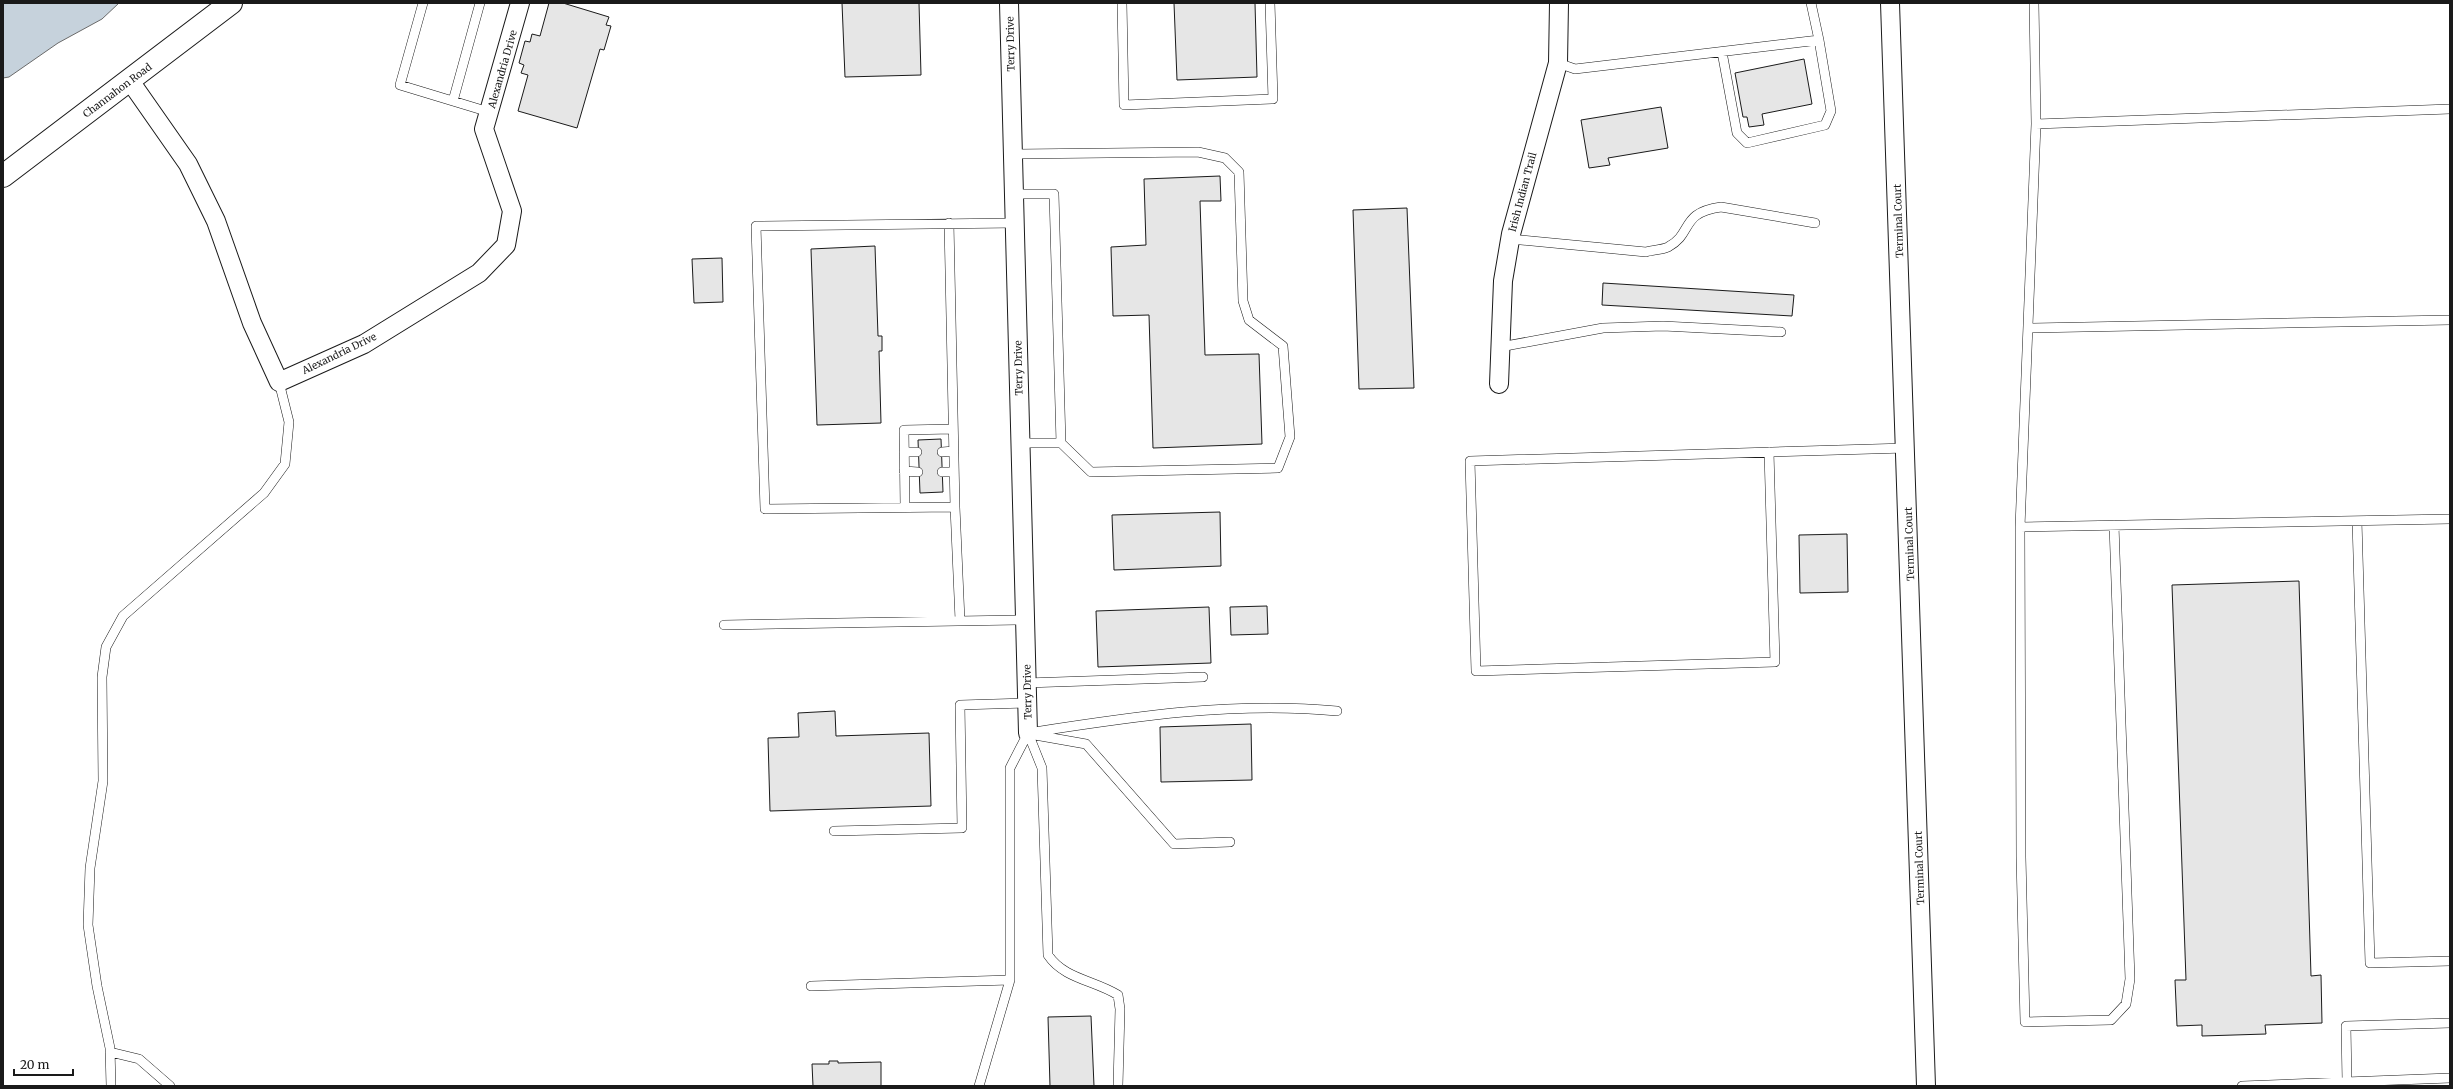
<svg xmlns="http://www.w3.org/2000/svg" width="2453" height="1089" font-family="Merriweather,serif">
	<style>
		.water { fill: #c6d2dc; stroke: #6a6a6a }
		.building { fill: #e6e6e6; stroke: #1a1a1a }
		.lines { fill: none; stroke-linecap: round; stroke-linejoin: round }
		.lane-casing { stroke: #1a1a1a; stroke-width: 10 }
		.street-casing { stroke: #1a1a1a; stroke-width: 20 }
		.primary-casing { stroke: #1a1a1a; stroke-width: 24 }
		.lane { stroke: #fff; stroke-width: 9 }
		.street { stroke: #fff; stroke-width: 18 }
		.primary { stroke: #fff; stroke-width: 22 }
		.labels { text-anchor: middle; stroke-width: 3; stroke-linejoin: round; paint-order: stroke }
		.street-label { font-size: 10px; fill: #1a1a1a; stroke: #fff }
	</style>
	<rect width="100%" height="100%" fill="#fff"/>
	<path class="water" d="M3,3H119L102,19L58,43L9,77L3,78Z"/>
	<path class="building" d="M549,3H563L609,17L606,25L611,26L604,50L600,49L577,128L518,111L528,75L521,73L524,65L519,63L525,41L530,42L532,34L540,36Z
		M842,3H919L921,75L845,77Z
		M1174,3H1255L1257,77L1177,80Z
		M1804,59L1812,104L1762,114L1764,125L1749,127L1747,117H1743L1735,73Z
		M1661,107L1668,148L1608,158L1610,165L1589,168L1581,120Z
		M1220,176L1221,201H1200L1205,355L1259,354L1262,444L1153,448L1149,315L1113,316L1111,247L1146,245L1144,179Z
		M1407,208L1414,388L1359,389L1353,210Z
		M875,246L878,336H882V351H879L881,423L817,425L811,249Z
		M722,258L723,302L694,303L692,259Z
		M1603,283L1794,295L1792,316L1602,305Z
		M941,439L943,492L920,493L918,440Z
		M1220,512L1221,566L1114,570L1112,515Z
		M1847,534L1848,592L1800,593L1799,535Z
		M2299,581L2311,976L2321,975L2322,1023L2265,1025L2266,1034L2202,1036V1025L2177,1026L2175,980H2186L2172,585Z
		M1267,606L1268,634L1231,635L1230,607Z
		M1209,607L1211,663L1098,667L1096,611Z
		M835,711L836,736L929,733L931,806L770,811L768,738L799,737L798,713Z
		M1251,724L1252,780L1161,782L1160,727Z
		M1091,1016L1094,1086H1050L1048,1017Z
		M829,1061H838V1063L881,1062V1086H813L812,1064H829Z"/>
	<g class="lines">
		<g class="lane-casing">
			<path id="lane" d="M423,3L400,85L489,112
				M1122,3L1124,105L1273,99L1270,3
				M2034,3L2036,124
				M1722,52L1737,133L1747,143L1825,125L1831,111L1819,40
				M1558,63L1575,69L1819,40L1811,3
				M453,101L480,3
				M1013,154L1198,152L1225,158L1239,172L1243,301L1249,320L1283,346L1290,437L1278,468L1091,472L1061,443
				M1014,194H1054L1061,443H1020
				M949,223L955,507L765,509L756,226L1014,223
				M1510,239L1646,252C1652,250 1662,250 1668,247C1694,233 1679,213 1721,207L1815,223
				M2029,328L2450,320
				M1500,347L1603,328L1663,326L1781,332
				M904,452H917
				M942,452L954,451
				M1769,452L1775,662L1476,671L1470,461L1906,448
				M904,471L918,472
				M942,472H954
				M905,507L904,430L953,429
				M955,507L960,620
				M2357,521L2370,963L2450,961
				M2114,525L2130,979L2126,1004L2111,1020L2025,1022L2021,857L2020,527L2036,124L2450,109
				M2020,527L2450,519
				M724,625L1025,620
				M1026,683L1203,677
				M1028,733L1042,768L1048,955C1064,979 1094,980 1118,995L1120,1009L1118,1086
				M1028,733C1131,717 1232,701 1337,711
				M1035,735L1086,744L1174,844L1230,842
				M834,831L962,828L960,705L1027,703
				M811,986L1010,980V768L1028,733
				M110,1052L139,1059L170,1086
				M2347,1082L2346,1026L2450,1023
				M111,1086L110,1048L97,986L88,925L90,868L103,781L102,677L106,647L123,616L264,493L285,464L289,422L279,382
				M979,1086L1010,980
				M2242,1086L2450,1078"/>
		</g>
		<g class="street-casing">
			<path id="street" d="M1009,3L1028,733
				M1890,3L1926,1086
				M130,81L188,164L216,221L252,323L279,382L364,344L479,273L506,245L512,211L484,129L520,3
				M1499,384L1503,281L1511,234L1558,63L1559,3"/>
		</g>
		<g class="primary-casing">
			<path id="primary" d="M3,176L231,3"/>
		</g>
		<use href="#lane" class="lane"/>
		<use href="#street" class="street"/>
		<use href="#primary" class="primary"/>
	</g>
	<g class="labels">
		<g class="street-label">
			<text transform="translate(1010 44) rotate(-91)" y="4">Terry Drive</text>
			<text transform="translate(502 69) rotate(-74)" y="4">Alexandria Drive</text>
			<text transform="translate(117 90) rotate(-37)" y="4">Channahon Road</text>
			<text transform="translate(1522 192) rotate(-75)" y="4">Irish Indian Trail</text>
			<text transform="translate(1898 221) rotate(-92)" y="4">Terminal Court</text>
			<text transform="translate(339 353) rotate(-26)" y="4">Alexandria Drive</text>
			<text transform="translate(1018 368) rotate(-91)" y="4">Terry Drive</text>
			<text transform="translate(1909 544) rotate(-92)" y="4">Terminal Court</text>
			<text transform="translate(1027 692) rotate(-91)" y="4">Terry Drive</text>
			<text transform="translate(1919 868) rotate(-92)" y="4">Terminal Court</text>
		</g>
	</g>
	<rect width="2453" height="1089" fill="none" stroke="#1a1a1a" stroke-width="8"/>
	<path d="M14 1069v6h59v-6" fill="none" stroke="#1a1a1a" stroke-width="2"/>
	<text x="20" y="1069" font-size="12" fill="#1a1a1a" stroke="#ffffff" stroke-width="3" paint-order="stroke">20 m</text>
</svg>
